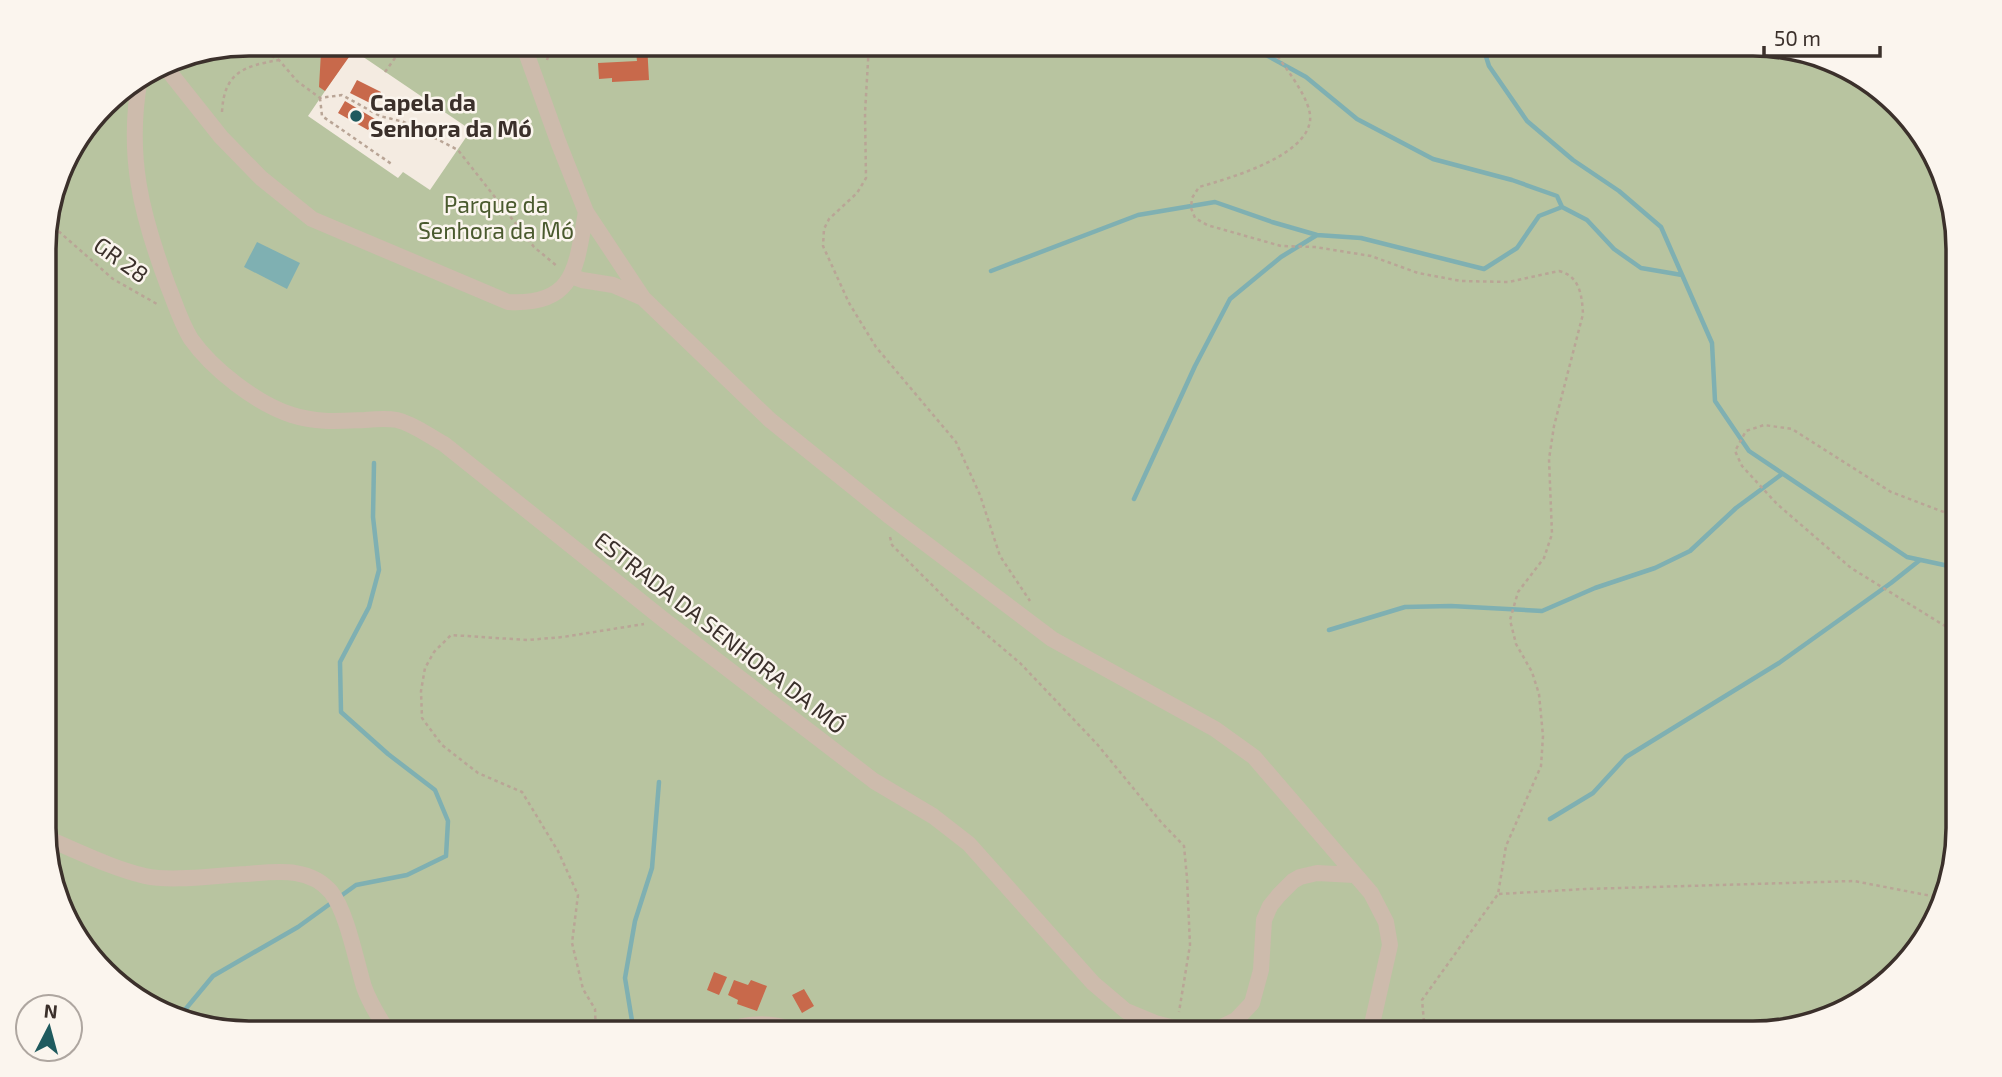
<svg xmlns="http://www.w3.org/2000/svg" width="2002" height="1077" font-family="'Exo 2',sans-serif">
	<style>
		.green { fill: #b8c4a0; fill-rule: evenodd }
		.water { fill: #7fb0b2 }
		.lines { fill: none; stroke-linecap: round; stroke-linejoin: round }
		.stream { stroke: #7fb0b2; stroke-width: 4.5 }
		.building { fill: #c8694b }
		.path { stroke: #b9a596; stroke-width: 2.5; stroke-dasharray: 3.5 3.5; stroke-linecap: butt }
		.service { stroke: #cdbbac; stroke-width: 8 }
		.minor { stroke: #cdbbac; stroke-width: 16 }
		.poi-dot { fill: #1f5a5e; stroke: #fbf5ee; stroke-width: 2.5 }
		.labels { text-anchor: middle; stroke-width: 5; stroke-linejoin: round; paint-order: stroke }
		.poi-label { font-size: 23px; font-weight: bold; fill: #3b302b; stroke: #fbf5ee; text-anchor: start }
		.park-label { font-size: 23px; fill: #4a5a2e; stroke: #fbf5ee }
		.street-label { font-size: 23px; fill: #3b302b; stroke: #fbf5ee }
		.rim { fill: none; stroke: #3b302b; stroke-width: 3.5 }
	</style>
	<rect width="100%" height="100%" fill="#f4ebe1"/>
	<path class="green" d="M249,44H477L493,49L495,44H1753L1844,65L1923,135L1957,223L1958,828L1937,919L1867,999L1766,1033H249L158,1012L86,953L46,855L44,235L65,159L113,95L171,59ZM353,50L471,130L430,190L403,172L398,178L308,116Z"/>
	<path class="water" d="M257,242L300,263L287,289L244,267Z"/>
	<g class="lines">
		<path class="stream" d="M1246,44L1306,77L1357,119L1433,159L1512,180L1557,196L1562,207
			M1482,44L1489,66L1527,121L1573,160L1619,191L1661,227L1712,343L1715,401L1749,451L1907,557L1958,568
			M991,271L1138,215L1215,202L1272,222L1317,235L1361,238L1484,269L1517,248L1539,216L1562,207L1587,220L1614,249L1641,268L1682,275
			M1134,499L1195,366L1230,299L1281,257L1317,235
			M1329,630L1405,607L1451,606L1542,611L1595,588L1655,568L1690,551L1736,508L1782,474
			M1550,819L1593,793L1626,757L1779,663L1891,583L1920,560
			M179,1017L213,976L298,927L356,885L407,875L446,856L448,821L435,790L388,754L341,712L340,662L369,607L379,570L373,517L374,463
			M1503,1030L1508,1033
			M634,1033L625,978L635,921L652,868L659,782
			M1712,1033L1733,1026H1787"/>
	</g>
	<path class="building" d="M635,44H647L649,80L612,82V78L599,79L598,63L637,61Z
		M354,50L325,91L319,87L321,52Z
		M357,80L381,92L374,105L350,93Z
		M345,101L375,119L368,130L338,113Z
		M714,972L727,977L719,995L707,990Z
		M734,980L748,985L751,980L767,986L757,1011L737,1004L738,1000L728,995Z
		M804,989L814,1006L802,1013L792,995Z"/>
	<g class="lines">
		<path class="path" d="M869,44L865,113L866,178L857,193L829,219L824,229L823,246L849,303L876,347L956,442L980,495L1000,556L1030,601
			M1273,44V50C1284,66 1313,101 1310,121C1305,157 1230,178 1199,187L1192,198L1191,208L1195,218L1207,225L1281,246L1315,247L1371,256L1418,273L1461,281L1509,282L1559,271C1580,276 1582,296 1583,314L1554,426L1549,459L1552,534L1544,558L1518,592L1510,620L1516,644L1532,672L1539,694L1543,736L1541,766L1506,846L1498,894L1422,1000L1425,1033
			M195,55L254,52L270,55L279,60L297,81L320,98L342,95L380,116L404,122L458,150L534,247L558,267
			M547,60L552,44
			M385,72L405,44
			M320,98L322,116L393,165
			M222,112C224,73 243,66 279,60
			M48,222L113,279L157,304
			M1957,517L1891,492L1792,429L1764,425L1746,431L1735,451L1742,466L1777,504L1851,568L1958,634
			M890,537L892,545L955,608L1020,663L1097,744L1161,822L1184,846L1187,878L1190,945L1179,1012
			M1499,894L1585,889L1854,881L1942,898
			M596,1033L595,1009L583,989L572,943L578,895L558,851L522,792L478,773L442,745L422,718L421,691L425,668L434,652L451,635L527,640L563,637L644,624"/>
		<path class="service" d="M509,44L524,53"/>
		<path class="minor" d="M523,44L559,144L586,212L643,298L770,420L888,515L1052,639L1215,729L1254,757L1371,893L1386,922L1390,945L1370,1033
			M163,64L221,137L261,178L312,219L508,302C576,306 576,266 586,212
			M140,78C126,155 141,214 168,286C175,303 181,323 191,339C212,369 257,404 292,415C317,423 339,421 365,420C375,419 387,418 397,420C414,424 429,436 444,444L664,620L874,781L933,816L969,844L1093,983L1126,1011L1155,1023L1194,1033L1211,1032L1236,1020L1252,1003L1261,970L1264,920L1270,906L1279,895L1293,881L1300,877L1317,873L1354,875
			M571,276L582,280L613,285L643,298
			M46,838C78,851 111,868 145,876C173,882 217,875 246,874C275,872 309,866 331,892C347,912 356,961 364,987C370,1004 379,1018 389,1033
			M721,1033C757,1018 776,1025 812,1033"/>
	</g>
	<circle class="poi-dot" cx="356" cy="116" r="7"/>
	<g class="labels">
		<g class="poi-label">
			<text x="370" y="111">Capela da<tspan x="370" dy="26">Senhora da Mó</tspan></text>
		</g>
		<g class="park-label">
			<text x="496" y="213">Parque da<tspan x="496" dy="26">Senhora da Mó</tspan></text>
		</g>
		<g class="street-label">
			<text transform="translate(121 260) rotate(36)" y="8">GR 28</text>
			<text transform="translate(720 633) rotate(38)" y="8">ESTRADA DA SENHORA DA MÓ</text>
		</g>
	</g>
	<path d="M0 0H2002V1077H0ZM249 56H1753A193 193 0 0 1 1946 249V828A193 193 0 0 1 1753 1021H249A193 193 0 0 1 56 828V249A193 193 0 0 1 249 56Z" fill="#fbf5ee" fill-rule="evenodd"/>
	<path class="rim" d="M249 56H1753A193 193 0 0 1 1946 249V828A193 193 0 0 1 1753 1021H249A193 193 0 0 1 56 828V249A193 193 0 0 1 249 56Z"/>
	<g transform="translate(49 1028) rotate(6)"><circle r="33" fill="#fbf5ee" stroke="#aea6a0" stroke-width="2"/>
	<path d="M0-5L12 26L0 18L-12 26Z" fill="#1f5a5e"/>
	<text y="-10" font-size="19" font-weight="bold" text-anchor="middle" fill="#3b302b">N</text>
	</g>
	<path d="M1764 46v10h116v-10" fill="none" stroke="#3b302b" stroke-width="3.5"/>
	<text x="1774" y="46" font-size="21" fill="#3b302b" stroke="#fbf5ee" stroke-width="5" paint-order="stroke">50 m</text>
</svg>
